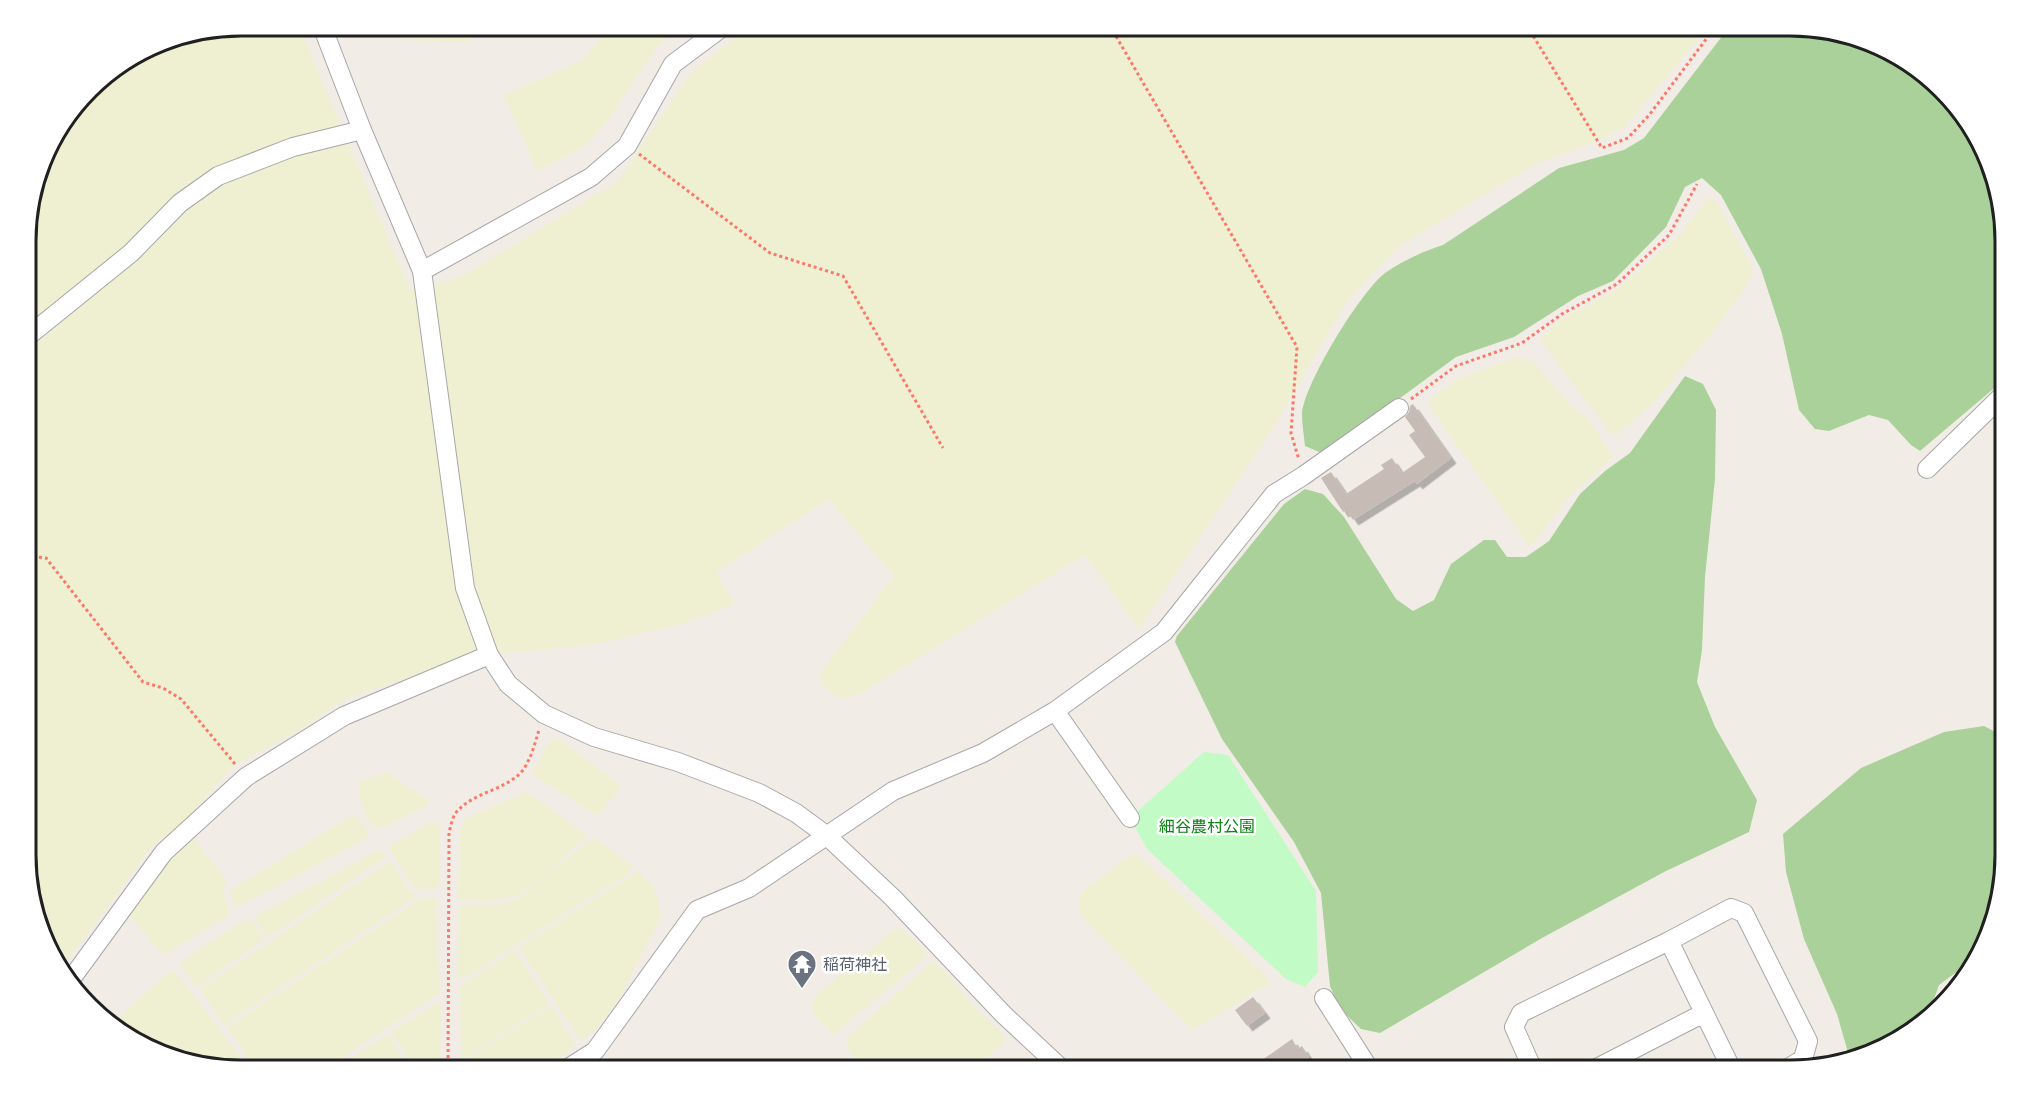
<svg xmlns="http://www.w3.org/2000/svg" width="2031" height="1096" font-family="Raleway,'Noto Sans JP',sans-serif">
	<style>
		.farmland { fill: #eef0d1 }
		.forest { fill: #aad199 }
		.park { fill: #c2fbc6 }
		.building { fill: #c6bcb5; filter: url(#shadow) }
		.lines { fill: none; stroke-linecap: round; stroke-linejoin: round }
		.minor-casing { stroke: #a7a7a7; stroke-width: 20 }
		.path { stroke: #fe786a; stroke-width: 3; stroke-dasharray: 3 3; stroke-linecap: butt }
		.minor { stroke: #fff; stroke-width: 18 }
		.labels { text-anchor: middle; stroke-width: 5; stroke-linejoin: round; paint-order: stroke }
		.park-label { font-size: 16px; fill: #098312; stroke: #fff }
		.worship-label { font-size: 16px; fill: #5b616d; stroke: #fff; text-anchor: start }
		.rim { fill: none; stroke: #202020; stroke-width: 3 }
	</style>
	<defs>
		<filter id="shadow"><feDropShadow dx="5.5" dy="5.5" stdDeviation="0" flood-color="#0004"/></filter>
	</defs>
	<rect width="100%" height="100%" fill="#f1ede6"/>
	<path class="farmland" d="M241,26H299L410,290L461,277L618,181L692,71L751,26H1709L1624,128L1583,147L1535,164L1398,247L1347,301L1273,428L1139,629L1085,555L858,695L837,698L822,685L820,673L894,576L828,499L716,573L735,604L678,625L596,644L466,657L343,700L298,731L234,765L183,823L152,846L60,971L27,883V213L48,145L99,79L159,42Z
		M394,26H495L493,29L466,43L400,39Z
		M594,26H685L657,47L608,120L583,148L537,171L504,95L583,60L601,39Z
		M1707,199H1715L1752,266V278L1712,333L1657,399L1618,434L1610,433L1541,341L1544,334L1562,319L1617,290L1680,234Z
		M1518,357L1533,362L1576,411L1587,417L1613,457L1570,496L1530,547L1429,406V400L1455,380Z
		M551,739H559L619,784L620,788L600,813L594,814L532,774Z
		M386,772L428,800L425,807L385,827L374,828L366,818L360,797V782Z
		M527,792L586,834L584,839L537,883L517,896L489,901L458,900L460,830L465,818Z
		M357,816L367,830L368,838L237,907L228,892L349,817Z
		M431,822L439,825V884L434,889H419L413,886L388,847Z
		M194,839L225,878L227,882L223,890L230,914L168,953L162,954L127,913L171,858Z
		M591,839H596L632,865L629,873L465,978H458L459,905H497L518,899Z
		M376,851H383L386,854L382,860L267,938L254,917Z
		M1130,855H1138L1265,975L1270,983L1193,1030L1081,916L1078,904L1082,892Z
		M390,861L410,891L417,896L224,1025L200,989Z
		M638,871L654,887L662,916L621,995L596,1031L580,1040L519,947Z
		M422,898L437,899L439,994L323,1070H255L227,1027Z
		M244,920L252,921L264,939L196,988L180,965L186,958Z
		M895,929H902L925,951V958L833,1035L813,1013V998Z
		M515,950L550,1004L461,1060L460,986Z
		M932,962L938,964L979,1012L1004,1035V1043L970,1070H864L846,1047L848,1037Z
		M175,971L251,1070H240L133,1042L113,1023L169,972Z
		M437,1003L441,1007L440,1070H416L391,1032Z
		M552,1006L575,1044L571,1050L557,1059L525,1070H460V1063Z
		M388,1034L410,1070H332Z"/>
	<path class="forest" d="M1730,26H1791L1898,54L1969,121L2005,226V379L1920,451L1911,445L1888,420L1869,415L1829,431L1815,429L1799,410L1782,334L1761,269L1721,195L1702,178L1685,187L1666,227L1613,281L1578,296L1514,337L1456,357L1324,454L1305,446C1304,436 1302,424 1302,414C1304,384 1361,291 1385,273C1402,261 1424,251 1443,245L1559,168L1624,150L1644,138Z
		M1685,376L1703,384L1716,410L1715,479L1705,577L1702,650L1697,682L1715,727L1757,800L1749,832L1666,871L1542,938L1380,1033L1361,1029L1340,1009L1330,986L1321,893L1294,842L1222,739L1175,642L1177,636L1284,504L1305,489L1323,494L1344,517L1396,599L1413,611L1434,600L1451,564L1484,540H1495L1507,557H1526L1549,541L1580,494L1605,471L1630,453Z
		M1984,726L2005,737V869L1979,955L1939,985L1930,1010L1898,1041L1849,1056L1837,1014L1804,939L1786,872L1783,834L1861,768L1944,732Z"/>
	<path class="park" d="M1204,752L1228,755L1316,891L1318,972L1305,987L1286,979L1147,849L1130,818Z"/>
	<path class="building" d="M1413,404L1451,458L1417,484L1415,481L1353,520L1346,510L1343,512L1321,478L1331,472L1346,494L1384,469L1381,465L1392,458L1402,473L1425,457L1409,435L1415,431L1405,417L1409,412L1410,406Z
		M1253,997L1265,1013L1247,1026L1235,1010Z
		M1292,1039L1298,1049L1302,1046L1309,1057L1304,1060L1311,1070H1248Z"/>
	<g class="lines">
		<g class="minor-casing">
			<path id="minor" d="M322,26L362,130L422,271L465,588L489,655L508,684L544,714L594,737L678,762L759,793L796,813L826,835L893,898L1003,1014L1063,1070
				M422,271L591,177L627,146L673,64L724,26
				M27,337L131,253L180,203L218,176L293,147L362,130
				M1927,469L2005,393
				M1055,711L1130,818
				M1669,941L1732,1070
				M69,982L164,852L246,777L344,716L489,655
				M1324,998L1370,1070
				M565,1070L595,1051L697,910L749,888L893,791L983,753L1055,711L1164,632L1274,494L1303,476L1399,408
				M1533,1070L1514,1027L1521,1013L1669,941L1731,908L1744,913L1808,1041L1803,1059L1785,1070
				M1593,1070L1704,1013"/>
		</g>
		<path class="path" d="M1110,26L1297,347L1291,433L1299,460
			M1527,26L1602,148L1628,138L1650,114L1716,26
			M639,154L770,253L843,276L943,448
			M1411,399L1456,366L1522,343L1562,314L1617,284L1669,235L1697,184
			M27,556L46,558L143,682L163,688L181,699L235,764
			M448,1070L449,832C451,826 452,819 455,814C471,792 506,791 523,770C531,759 535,743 539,730"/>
		<use href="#minor" class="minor"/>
	</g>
	<defs>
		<g id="temple-pin" transform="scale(1.5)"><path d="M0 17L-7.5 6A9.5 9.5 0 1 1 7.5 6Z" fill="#6b7280" stroke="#fff"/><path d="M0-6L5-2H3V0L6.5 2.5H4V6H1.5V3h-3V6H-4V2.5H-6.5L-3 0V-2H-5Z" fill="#fff"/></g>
	</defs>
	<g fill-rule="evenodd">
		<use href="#temple-pin" x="802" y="964"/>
	</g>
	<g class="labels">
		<g class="park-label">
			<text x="1207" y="832">細谷農村公園</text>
		</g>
		<g class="worship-label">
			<text x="823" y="970">稲荷神社</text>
		</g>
	</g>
	<path d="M0 0H2031V1096H0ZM241 36H1790A205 205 0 0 1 1995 241V855A205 205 0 0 1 1790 1060H241A205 205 0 0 1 36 855V241A205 205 0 0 1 241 36Z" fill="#fff" fill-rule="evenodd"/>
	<path class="rim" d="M241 36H1790A205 205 0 0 1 1995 241V855A205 205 0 0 1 1790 1060H241A205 205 0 0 1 36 855V241A205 205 0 0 1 241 36Z"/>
</svg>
